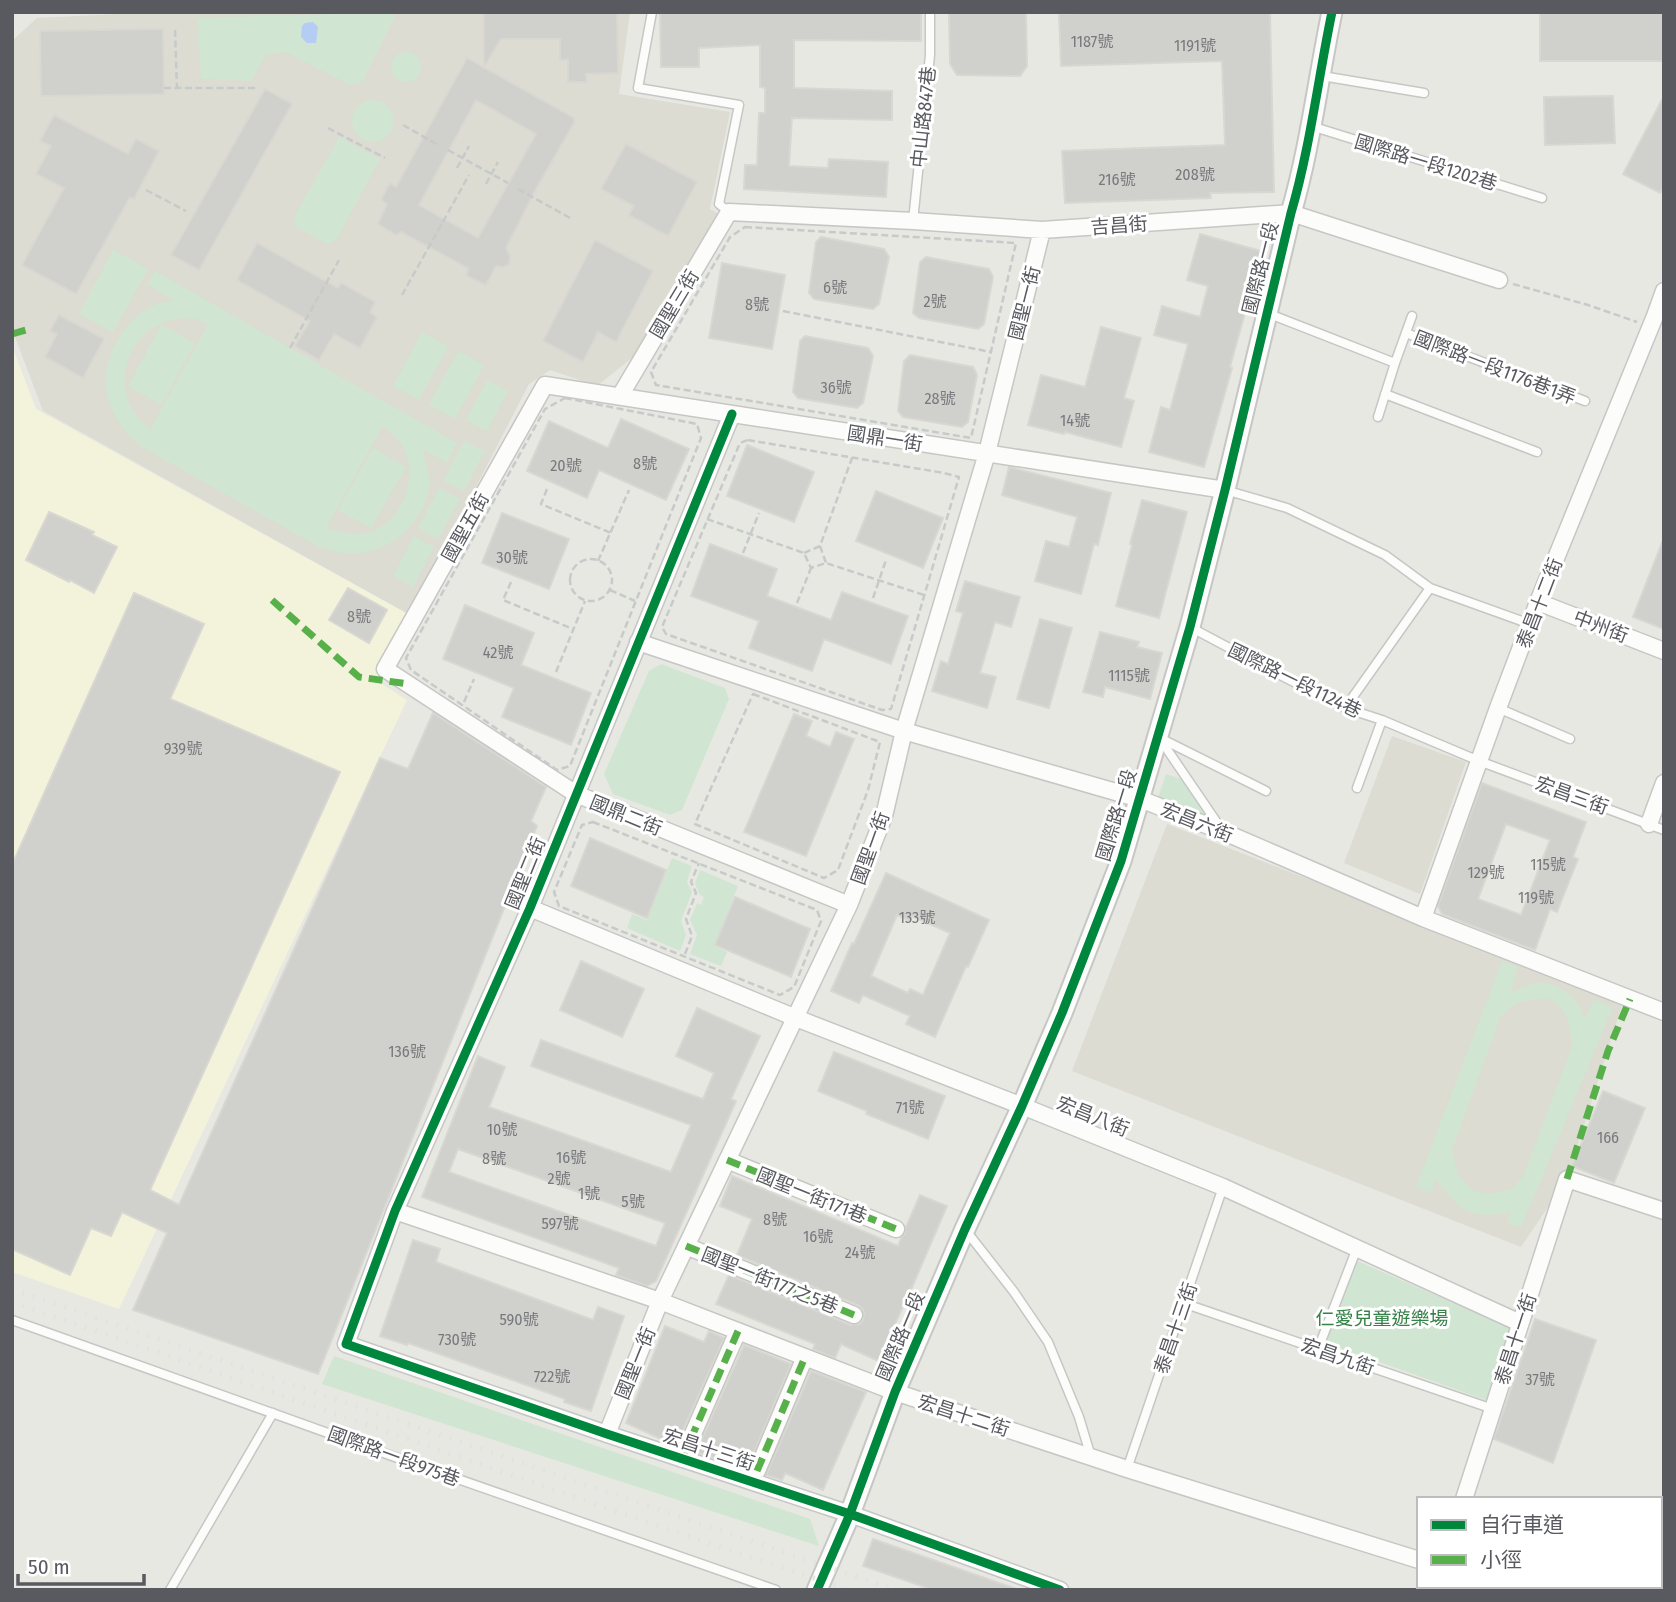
<svg xmlns="http://www.w3.org/2000/svg" width="1676" height="1602" font-family="'Fira Sans Condensed','Noto Sans TC',sans-serif">
	<style>
		.commercial { fill: #f3f2db }
		.education { fill: #dcdcd2 }
		.green { fill: #d0e5d2; fill-rule: evenodd }
		.water { fill: #b5ccf4 }
		.building { fill: #d0d0cc; stroke: #d8d7d2; stroke-width: 2; fill-rule: evenodd }
		.lines { fill: none; stroke-linecap: round; stroke-linejoin: round }
		.service-casing { stroke: #c6c6c5; stroke-width: 11 }
		.minor-casing { stroke: #c6c6c5; stroke-width: 19 }
		.tertiary-casing { stroke: #c6c6c5; stroke-width: 23 }
		.path { stroke: #c6cac9; stroke-width: 2.5; stroke-dasharray: 7 3.5; stroke-linecap: butt }
		.service { stroke: #fcfcfb; stroke-width: 8 }
		.minor { stroke: #fcfcfb; stroke-width: 16 }
		.tertiary { stroke: #fcfcfb; stroke-width: 19 }
		.rail { stroke: #e2e2e1; stroke-width: 5; stroke-dasharray: 2 9; stroke-linecap: butt }
		.quiet { stroke: #58b04a; stroke-width: 7; stroke-dasharray: 14 7; stroke-linecap: butt }
		.cycleway-casing { stroke: #fff; stroke-width: 13 }
		.cycleway { stroke: #00873e; stroke-width: 9 }
		.labels { text-anchor: middle; stroke-width: 6; stroke-linejoin: round; paint-order: stroke }
		.number-label { font-size: 16px; fill: #78797c }
		.street-label { font-size: 19px; fill: #595a60; stroke: #fff }
		.park-label { font-size: 19px; fill: #378249; stroke: #fff }
	</style>
	<rect width="100%" height="100%" fill="#e8e8e3"/>
	<path class="commercial" d="M12,346L36,409L410,615L376,680L407,700L119,1309L12,1272Z"/>
	<path class="education" d="M159,12H630L619,94L730,112L710,209L720,215L700,243L633,357L597,386L550,370L529,384L410,615L43,411L12,329V41L37,18Z
		M1392,736L1466,762L1420,894L1344,863Z
		M1167,824L1623,1002L1567,1179L1521,1247L1072,1071Z"/>
	<path class="green" d="M397,12L362,82L350,85L286,52L266,55L251,81L201,79L197,18Z
		M391 67a15 15 0 1 1 30 0a15 15 0 1 1-30 0Z
		M352 121a21 21 0 1 1 42 0a21 21 0 1 1-42 0Z
		M339,137L380,159L337,239L328,244L294,226L295,215Z
		M113,250L148,269L113,332L79,314Z
		M155,271L457,443L447,463L423,449C426,462 430,474 429,487C424,524 388,554 351,554C340,554 330,550 319,547L142,447C103,416 94,371 124,330C137,313 153,303 174,300L147,284ZM184,318L197,319L208,324L150,430C145,423 137,417 132,409C115,381 128,339 158,325C166,320 175,319 184,318ZM383,425C390,431 397,438 402,445C420,475 403,522 370,532C355,536 340,532 326,528Z
		M161,325L195,343L161,405L128,386Z
		M422,332L448,346L419,400L393,386Z
		M458,351L484,365L455,419L429,405Z
		M487,380L508,391L487,431L466,420Z
		M464,441L485,451L464,491L443,481Z
		M373,448L406,467L371,528L338,510Z
		M439,488L460,499L438,539L418,528Z
		M414,536L434,547L413,587L393,576Z
		M661,664L725,688L729,699L682,810L670,815L613,794L604,774L649,671Z
		M1166,774L1184,780L1209,821L1158,798Z
		M672,858L692,866L687,882L692,892L681,921L686,935L680,951L627,928L632,914L647,920Z
		M700,870L738,886L714,946L727,952L721,966L690,954L697,935L690,920L697,903L701,905L704,897L699,894L695,883Z
		M1502,961L1518,967L1511,993C1520,989 1528,984 1538,983C1554,981 1574,995 1581,1009C1583,1012 1583,1016 1584,1020L1594,999L1613,1007L1521,1228L1507,1223L1511,1212C1470,1220 1459,1211 1436,1179L1431,1193L1416,1187ZM1535,999C1539,999 1543,998 1547,999C1568,1003 1571,1030 1572,1047L1523,1177L1512,1188L1502,1192L1489,1193L1475,1192L1458,1175L1452,1150L1500,1018C1511,1005 1519,1001 1535,999Z
		M1355,1260L1511,1328L1486,1400L1323,1342Z
		M334,1356L810,1519L819,1546L322,1384Z"/>
	<path class="water" d="M313,22L318,27L316,43H307L301,37L302,26L305,23Z"/>
	<path class="building" d="M484,12H617L618,73L586,74L587,82H568V60H560V39H501L484,67Z
		M660,12H921V41L794,40V88L892,91V120L792,118L789,166L828,168L829,159L888,162L886,197L744,189L745,165H757L759,113H765V88L760,87V45L699,48V67H661Z
		M949,12H1026L1027,66L1020,76L957,75L950,64Z
		M1107,12H1270L1274,192L1210,193L1211,198L1065,203L1062,151L1225,145L1222,61L1061,66L1059,14Z
		M1540,12H1664V61H1540Z
		M163,29L164,94L41,96L40,31Z
		M467,58L574,118V123L536,189L506,248L510,256L509,264L503,267L496,266L486,285L467,276L468,268L401,232L396,235L378,224L387,204L381,200L390,183L396,187ZM476,100L536,134L478,238L419,205Z
		M265,89L292,104L199,270L171,255Z
		M1613,96L1615,143L1545,145L1544,97Z
		M1664,96V185L1660,193L1623,174Z
		M54,115L128,154L136,139L159,151L134,199L130,197L76,294L22,265L64,188L36,174L51,146L40,141Z
		M626,144L697,182L668,236L629,215L634,206L601,189Z
		M1200,234L1261,251L1246,302H1248L1230,367L1232,368L1204,467L1149,452L1161,407L1170,410L1188,344L1154,335L1162,306L1200,317L1208,286L1187,280Z
		M821,237L884,249L889,257L879,304L873,309L814,299L809,293L816,242Z
		M595,240L653,271L616,342L598,332L583,362L543,341Z
		M257,243L338,288L341,283L375,302L370,312L377,317L360,348L334,334L319,360L295,346L310,321L237,280Z
		M926,257L989,269L993,277L984,324L978,329L919,318L913,313L920,262Z
		M722,263L785,275L772,349L709,338Z
		M59,315L104,339L83,378L45,357L57,334L50,331Z
		M1101,327L1141,338L1124,398L1134,401L1121,447L1065,432L1064,434L1028,425L1041,375L1085,387Z
		M805,336L868,348L873,356L863,403L857,408L798,398L793,392L800,341Z
		M910,355L973,367L977,375L968,422L962,427L903,417L898,411L904,361Z
		M621,419L689,449L666,500L599,470L587,498L527,471L549,421L608,448Z
		M747,445L814,472L794,522L727,496Z
		M1009,467L1111,493L1098,545L1094,544L1081,594L1035,581L1046,541L1069,547L1077,517L1002,495Z
		M876,491L943,518L923,568L856,541Z
		M1142,500L1187,512L1159,618L1116,606L1132,545L1130,544Z
		M49,512L94,532L92,535L117,547L94,593L70,580L69,582L26,560Z
		M502,513L569,539L549,589L482,563Z
		M1663,540H1664V629L1633,617Z
		M710,544L777,569L767,596L831,620L842,592L908,616L891,664L824,639L812,671L749,648L759,621L691,596Z
		M965,581L1020,597L1011,627L995,622L980,673L996,677L987,708L932,691L941,661L948,664L963,613L956,611Z
		M348,588L387,610L369,643L329,620Z
		M134,593L204,624L170,699L340,772L150,1190L179,1205L380,758L408,769L433,713L546,787L531,821L537,826L318,1374L133,1310L167,1233L122,1212L111,1236L91,1228L70,1275L12,1249V865Z
		M465,605L534,633L521,665L591,693L571,745L502,717L514,688L443,659Z
		M1040,619L1072,628L1049,708L1017,699Z
		M1100,632L1139,642L1137,647L1162,653L1150,699L1105,687L1103,697L1083,692Z
		M794,714L812,721L806,736L830,747L836,732L854,739L806,856L744,832Z
		M1482,783L1586,822L1573,857L1578,859L1557,912L1550,909L1535,950L1442,914L1438,906ZM1506,824L1550,840L1521,915L1478,899Z
		M590,838L666,870L647,918L571,886Z
		M886,873L989,920L968,967L966,966L935,1037L906,1024L910,1016L863,995L859,1003L831,991L852,943L854,944ZM897,915L910,921L912,916L950,933L923,995L910,989L908,993L871,976Z
		M735,897L810,929L791,977L715,945Z
		M581,961L644,989L622,1037L560,1010Z
		M697,1008L760,1036L731,1099L736,1101L656,1281L647,1286L616,1275L619,1268L422,1197L478,1056L505,1067L489,1107L671,1172L691,1125L531,1066L541,1040L703,1099L714,1073L676,1056ZM458,1149L665,1223L656,1246L449,1172Z
		M834,1052L945,1096L928,1139L866,1114L867,1111L818,1091Z
		M1603,1091L1645,1108L1614,1183L1572,1166Z
		M732,1176L898,1246L901,1238L905,1234L906,1227L920,1195L947,1206L913,1285L878,1361L841,1344L835,1358L813,1349L815,1344L716,1304L729,1275L850,1325L860,1324L863,1320L864,1314L863,1309L858,1305L737,1255L752,1219L720,1206Z
		M413,1240L440,1249L436,1262L593,1320L598,1307L624,1316L591,1411L564,1402L565,1399L507,1378L408,1343L407,1345L380,1336Z
		M1535,1319L1596,1340L1553,1463L1494,1439Z
		M665,1326L704,1342L709,1331L724,1338L676,1446L626,1423Z
		M744,1345L791,1364L747,1469L696,1452Z
		M811,1371L866,1392L823,1490L785,1473L782,1480L766,1475Z
		M873,1539L1014,1588L1013,1590H933L863,1566Z"/>
	<g class="lines">
		<g class="service-casing">
			<path id="service" d="M652,12L638,88L739,105L719,204L729,212
				M1322,76L1424,93
				M1311,126L1542,198
				M913,221L930,55V12
				M1267,313L1395,363
				M1406,333L1585,401
				M1385,394L1537,452
				M1378,417L1395,363L1412,316
				M1225,490L1287,508L1385,555L1430,588L1530,624
				M1190,627L1280,675L1345,708L1382,720L1479,761L1664,830
				M1345,708L1430,588
				M1498,708L1570,739
				M1158,737L1266,791
				M1160,739L1222,830
				M1357,788L1382,720
				M967,1232L1014,1292L1048,1342L1079,1417L1091,1457
				M1183,1303L1493,1409
				M12,1320L392,1456L776,1590
				M1318,1349L1357,1248
				M1127,1469L1223,1187
				M1660,1517L1664,1506
				M170,1590L273,1413
				M1638,1590L1639,1586"/>
		</g>
		<g class="minor-casing">
			<path id="minor" d="M620,396L729,212L913,221L1042,230L1291,213L1499,280
				M732,414L530,908L395,1211L346,1344L607,1434L850,1514L1060,1590
				M1538,602L1664,651
				M638,642L904,731L1140,799L1224,832L1423,918L1664,1012
				M1649,824L1664,783
				M849,905L576,794L385,669L545,385L1225,490
				M530,908L796,1018L1022,1106L1223,1187L1520,1323
				M1423,918L1498,708L1538,602L1655,316L1664,291
				M727,1160L896,1229
				M395,1211L660,1301L895,1392L1127,1469L1419,1560
				M686,1246L854,1315
				M607,1434L660,1301L849,905L884,816L904,731L987,453L1042,230
				M682,1459L738,1331
				M757,1471L805,1357
				M1464,1499L1567,1179L1664,1211
				M1516,1586L1529,1590
				M1434,1590L1435,1586"/>
		</g>
		<g class="tertiary-casing">
			<path id="tertiary" d="M817,1590L850,1514L895,1392L965,1229L1022,1106L1062,1013L1121,861L1190,627L1225,490L1291,213C1310,148 1318,79 1332,12"/>
		</g>
		<path class="path" d="M175,30L177,88
			M164,88H255
			M403,125L440,146
			M328,128L385,158
			M448,150L508,183
			M457,168L469,146
			M486,184L498,162
			M518,189L572,219
			M146,190L186,211
			M745,227L1016,243L971,438L656,385L651,372L730,237Z
			M1513,284L1588,305L1637,322
			M402,295L469,175
			M783,311L991,352
			M290,348L339,260
			M565,398L697,424L701,438L570,766L557,770L411,670L406,658L545,409Z
			M748,440L944,473L959,477L891,709L882,710L666,634L662,627L740,443Z
			M547,489L541,504L611,533
			M707,519L804,553L811,568L826,563L924,595
			M820,546L826,563
			M743,553L759,513
			M804,553L820,546L852,458
			M570 580a21 21 0 1 1 42 0a21 21 0 1 1-42 0Z
			M598,561L629,490
			M511,582L503,600L573,629
			M610,590L635,601
			M873,598L886,560
			M797,603L811,568
			M556,672L585,601
			M753,694L880,742L868,790L838,870L824,878L695,824Z
			M464,702L474,679
			M593,822L817,910L821,921L794,987L780,995L559,906L554,892L582,825Z
			M685,954L692,936L686,919L696,893L691,882L699,863"/>
		<use href="#service" class="service"/>
		<use href="#minor" class="minor"/>
		<use href="#tertiary" class="tertiary"/>
		<path class="rail" d="M12,1289L895,1590
			M12,1302L676,1532L850,1590"/>
		<path class="quiet" d="M12,334L26,330
			M272,600L359,677L408,684
			M727,1160L896,1229
			M1567,1179L1608,1051L1630,999
			M686,1246L854,1315
			M682,1459L738,1331
			M757,1471L805,1357"/>
		<g class="cycleway-casing">
			<path id="cycleway" d="M732,414L530,908L395,1211L346,1344L607,1434L850,1514L1060,1590
				M817,1590L850,1514L895,1392L965,1229L1022,1106L1062,1013L1121,861L1190,627L1225,490L1291,213C1310,148 1318,79 1332,12"/>
		</g>
		<use href="#cycleway" class="cycleway"/>
	</g>
	<g class="labels">
		<g class="number-label">
			<text x="1092" y="47">1187號</text>
			<text x="1195" y="51">1191號</text>
			<text x="1195" y="180">208號</text>
			<text x="1117" y="185">216號</text>
			<text x="835" y="293">6號</text>
			<text x="935" y="307">2號</text>
			<text x="757" y="310">8號</text>
			<text x="836" y="393">36號</text>
			<text x="940" y="404">28號</text>
			<text x="1075" y="426">14號</text>
			<text x="645" y="469">8號</text>
			<text x="566" y="471">20號</text>
			<text x="512" y="563">30號</text>
			<text x="359" y="622">8號</text>
			<text x="498" y="658">42號</text>
			<text x="1129" y="681">1115號</text>
			<text x="183" y="754">939號</text>
			<text x="1548" y="870">115號</text>
			<text x="1486" y="878">129號</text>
			<text x="1536" y="903">119號</text>
			<text x="917" y="923">133號</text>
			<text x="407" y="1057">136號</text>
			<text x="910" y="1113">71號</text>
			<text x="502" y="1135">10號</text>
			<text x="1608" y="1143">166</text>
			<text x="571" y="1163">16號</text>
			<text x="494" y="1164">8號</text>
			<text x="559" y="1184">2號</text>
			<text x="589" y="1199">1號</text>
			<text x="633" y="1207">5號</text>
			<text x="775" y="1225">8號</text>
			<text x="560" y="1229">597號</text>
			<text x="818" y="1242">16號</text>
			<text x="860" y="1258">24號</text>
			<text x="519" y="1325">590號</text>
			<text x="457" y="1345">730號</text>
			<text x="552" y="1382">722號</text>
			<text x="1540" y="1385">37號</text>
		</g>
		<g class="street-label">
			<text transform="translate(923 117) rotate(-84)" y="7">中山路847巷</text>
			<text transform="translate(1426 162) rotate(17)" y="7">國際路一段1202巷</text>
			<text transform="translate(1119 225) rotate(-4)" y="7">吉昌街</text>
			<text transform="translate(1260 268) rotate(-76)" y="7">國際路一段</text>
			<text transform="translate(1024 303) rotate(-76)" y="7">國聖一街</text>
			<text transform="translate(674 304) rotate(-59)" y="7">國聖三街</text>
			<text transform="translate(1495 367) rotate(21)" y="7">國際路一段1176巷1弄</text>
			<text transform="translate(885 438) rotate(9)" y="7">國鼎一街</text>
			<text transform="translate(465 527) rotate(-61)" y="7">國聖五街</text>
			<text transform="translate(1539 603) rotate(-69)" y="7">泰昌十二街</text>
			<text transform="translate(1601 626) rotate(21)" y="7">中州街</text>
			<text transform="translate(1295 680) rotate(26)" y="7">國際路一段1124巷</text>
			<text transform="translate(1572 795) rotate(20)" y="7">宏昌三街</text>
			<text transform="translate(626 815) rotate(22)" y="7">國鼎二街</text>
			<text transform="translate(1116 815) rotate(-73)" y="7">國際路一段</text>
			<text transform="translate(1197 822) rotate(22)" y="7">宏昌六街</text>
			<text transform="translate(870 848) rotate(-70)" y="7">國聖一街</text>
			<text transform="translate(525 873) rotate(-68)" y="7">國聖二街</text>
			<text transform="translate(1093 1116) rotate(22)" y="7">宏昌八街</text>
			<text transform="translate(812 1195) rotate(22)" y="7">國聖一街171巷</text>
			<text transform="translate(770 1280) rotate(22)" y="7">國聖一街177之5巷</text>
			<text transform="translate(1175 1328) rotate(-71)" y="7">泰昌十三街</text>
			<text transform="translate(900 1336) rotate(-67)" y="7">國際路一段</text>
			<text transform="translate(1515 1339) rotate(-72)" y="7">泰昌十一街</text>
			<text transform="translate(1338 1356) rotate(19)" y="7">宏昌九街</text>
			<text transform="translate(635 1363) rotate(-68)" y="7">國聖一街</text>
			<text transform="translate(964 1415) rotate(18)" y="7">宏昌十二街</text>
			<text transform="translate(709 1449) rotate(18)" y="7">宏昌十三街</text>
			<text transform="translate(394 1456) rotate(20)" y="7">國際路一段975巷</text>
		</g>
		<g class="park-label">
			<text x="1382" y="1325">仁愛兒童遊樂場</text>
		</g>
	</g>
	<rect width="1676" height="1602" fill="none" stroke="#595a60" stroke-width="28"/>
	<rect x="1417" y="1497" width="245" height="91" fill="#ffffff" stroke="#bdbdbf" stroke-width="2"/>
	<rect x="1431" y="1520" width="35" height="10" fill="#00873e" stroke="#bdbdbf" stroke-width="2"/>
	<text x="1480" y="1532" font-size="21" fill="#595a60">自行車道</text>
	<rect x="1431" y="1555" width="35" height="10" fill="#58b04a" stroke="#bdbdbf" stroke-width="2"/>
	<text x="1480" y="1567" font-size="21" fill="#595a60">小徑</text>
	<path d="M18 1574v10h126v-10" fill="none" stroke="#595a60" stroke-width="3.5"/>
	<text x="28" y="1574" font-size="21" fill="#595a60" stroke="#ffffff" stroke-width="5" paint-order="stroke">50 m</text>
</svg>
